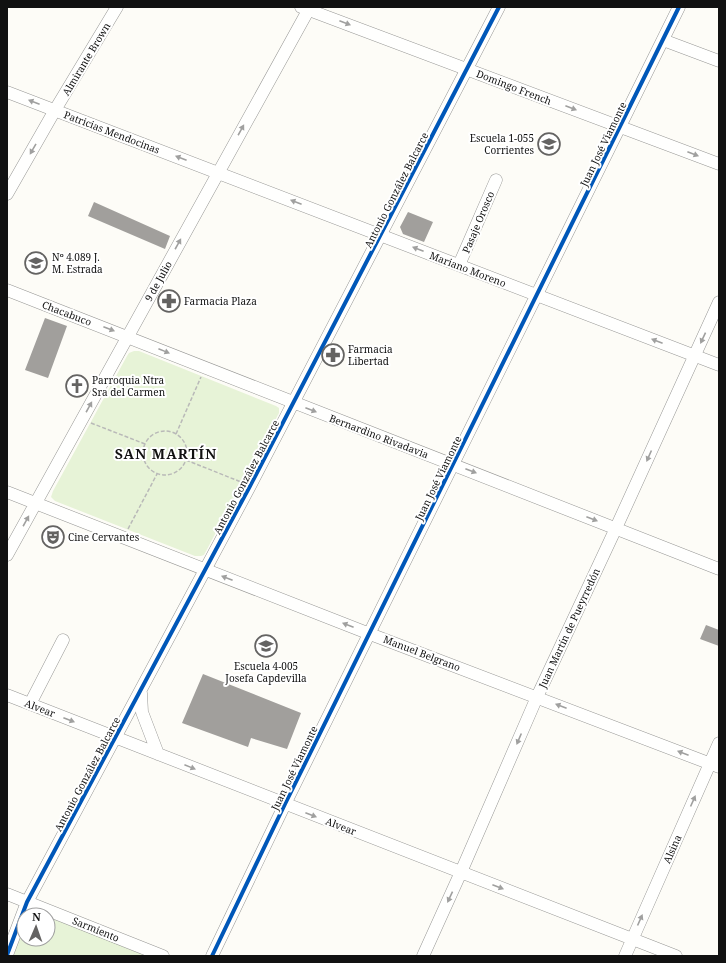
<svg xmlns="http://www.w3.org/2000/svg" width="726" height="963" font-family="'Noto Serif',serif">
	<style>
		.green { fill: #e7f3d7 }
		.building { fill: #a19f9c }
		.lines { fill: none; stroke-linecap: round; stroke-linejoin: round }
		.minor-casing { stroke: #979795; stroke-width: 13 }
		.path { stroke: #b9b9b8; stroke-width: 1.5; stroke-dasharray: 4 2; stroke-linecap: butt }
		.minor { stroke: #fffffe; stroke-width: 12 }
		.cycleway-casing { stroke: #fff; stroke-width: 6 }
		.cycleway { stroke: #0057b8; stroke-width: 4 }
		.oneway { fill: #a0a09f }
		.labels { text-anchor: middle; stroke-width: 4; stroke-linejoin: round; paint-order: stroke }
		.street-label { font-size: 10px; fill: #111; stroke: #fff }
		.poi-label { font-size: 10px; fill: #111; stroke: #fff; text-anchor: start }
		.district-label { font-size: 14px; font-weight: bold; letter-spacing: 1px; fill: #111; stroke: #fff }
	</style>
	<rect width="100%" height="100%" fill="#fdfcf7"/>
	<path class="green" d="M134,351H139L276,406L279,408V413L204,555L201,556H195L55,501L51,497L53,491L127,356L129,353Z
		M48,916L147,956H12L24,923V939H48Z"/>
	<path class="building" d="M94,202L170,236L165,249L88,216Z
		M408,212L433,222L424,242L403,234L400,227Z
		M45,318L67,326L48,378L25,370Z
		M706,625L719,630V646L700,639Z
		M203,674L301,713L287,749L251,738L248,747L182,723Z"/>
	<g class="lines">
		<g class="minor-casing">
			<path id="minor" d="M301,7L719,164
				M663,40L719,61
				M7,92L719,365
				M7,194L55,110L117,7
				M459,265L496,180
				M7,290L719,569
				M7,492L370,634L719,767
				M7,555L310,7
				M141,693L142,712L158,754
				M7,695L676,956
				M30,704L63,640
				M7,894L163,956
				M7,955L27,902L250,486L499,7
				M212,956L285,804L679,7
				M423,956L461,872L537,697L616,528L719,302
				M625,956L719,743"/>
		</g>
		<path class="path" d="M91,423L145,444
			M143 453a22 22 0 1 1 44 0a22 22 0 1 1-44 0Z
			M176,434L201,377
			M186,460L241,482
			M128,529L157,474"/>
		<use href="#minor" class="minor"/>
		<g class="cycleway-casing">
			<path id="cycleway" d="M7,955L27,902L250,486L499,7
				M212,956L285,804L679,7"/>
		</g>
		<use href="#cycleway" class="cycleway"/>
	</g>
	<defs><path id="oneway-solid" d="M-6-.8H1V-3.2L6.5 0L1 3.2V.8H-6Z"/></defs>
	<g class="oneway">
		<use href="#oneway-solid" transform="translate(345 23) rotate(21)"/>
		<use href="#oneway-solid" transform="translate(34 102) rotate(-159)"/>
		<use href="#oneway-solid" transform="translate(571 108) rotate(21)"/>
		<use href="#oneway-solid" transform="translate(241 130) rotate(-61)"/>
		<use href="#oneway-solid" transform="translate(33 149) rotate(120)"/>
		<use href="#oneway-solid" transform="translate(693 154) rotate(21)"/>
		<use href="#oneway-solid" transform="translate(181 158) rotate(-159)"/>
		<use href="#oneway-solid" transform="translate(296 202) rotate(-159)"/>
		<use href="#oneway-solid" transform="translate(178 244) rotate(-61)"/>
		<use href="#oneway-solid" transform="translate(418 249) rotate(-159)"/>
		<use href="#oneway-solid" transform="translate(109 329) rotate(21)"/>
		<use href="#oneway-solid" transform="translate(703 338) rotate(115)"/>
		<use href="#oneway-solid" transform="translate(657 341) rotate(-159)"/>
		<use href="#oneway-solid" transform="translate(164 351) rotate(22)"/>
		<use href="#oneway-solid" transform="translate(89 407) rotate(-61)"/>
		<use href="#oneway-solid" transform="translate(311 410) rotate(21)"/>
		<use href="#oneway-solid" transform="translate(649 456) rotate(114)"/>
		<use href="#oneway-solid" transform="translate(471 471) rotate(21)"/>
		<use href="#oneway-solid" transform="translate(592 519) rotate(21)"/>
		<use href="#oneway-solid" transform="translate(26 521) rotate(-61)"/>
		<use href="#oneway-solid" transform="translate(227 578) rotate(-159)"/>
		<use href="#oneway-solid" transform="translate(348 625) rotate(-159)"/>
		<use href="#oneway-solid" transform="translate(561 706) rotate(-159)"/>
		<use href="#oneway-solid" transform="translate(69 720) rotate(21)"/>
		<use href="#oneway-solid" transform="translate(519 739) rotate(113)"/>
		<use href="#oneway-solid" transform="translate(683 753) rotate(-159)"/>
		<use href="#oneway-solid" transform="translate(190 767) rotate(22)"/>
		<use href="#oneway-solid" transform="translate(693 801) rotate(-66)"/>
		<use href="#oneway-solid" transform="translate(311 815) rotate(21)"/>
		<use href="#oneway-solid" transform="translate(498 887) rotate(21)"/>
		<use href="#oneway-solid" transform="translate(450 897) rotate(115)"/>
		<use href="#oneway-solid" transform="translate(640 920) rotate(-66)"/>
	</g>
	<defs>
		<g id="school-ring" transform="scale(1.15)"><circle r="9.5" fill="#fff" stroke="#646362" stroke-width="1.5"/><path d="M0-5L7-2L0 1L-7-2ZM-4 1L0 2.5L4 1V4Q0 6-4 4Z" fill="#646362"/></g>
		<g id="pharmacy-ring" transform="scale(1.15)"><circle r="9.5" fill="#fff" stroke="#646362" stroke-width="1.5"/><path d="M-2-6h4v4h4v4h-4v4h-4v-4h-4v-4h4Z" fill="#646362"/></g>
		<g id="church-ring" transform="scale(1.15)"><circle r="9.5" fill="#fff" stroke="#646362" stroke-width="1.5"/><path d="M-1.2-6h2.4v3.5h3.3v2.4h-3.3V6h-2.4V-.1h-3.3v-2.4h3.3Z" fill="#646362"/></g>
		<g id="theatre-ring" transform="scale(1.15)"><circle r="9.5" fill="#fff" stroke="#646362" stroke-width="1.5"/><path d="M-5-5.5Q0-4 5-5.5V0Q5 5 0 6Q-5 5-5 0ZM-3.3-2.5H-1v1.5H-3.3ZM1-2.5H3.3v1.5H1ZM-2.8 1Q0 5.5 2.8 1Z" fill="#646362"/></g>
	</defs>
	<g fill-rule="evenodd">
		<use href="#school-ring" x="549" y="144"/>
		<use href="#school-ring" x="36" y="263"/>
		<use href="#pharmacy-ring" x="169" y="301"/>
		<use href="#pharmacy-ring" x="333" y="355"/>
		<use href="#church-ring" x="77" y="386"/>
		<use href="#theatre-ring" x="53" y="537"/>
		<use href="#school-ring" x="266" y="646"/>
	</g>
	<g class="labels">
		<g class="street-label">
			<text transform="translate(86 59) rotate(-59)" y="4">Almirante Brown</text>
			<text transform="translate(514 87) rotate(21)" y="4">Domingo French</text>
			<text transform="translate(112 132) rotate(21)" y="4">Patricias Mendocinas</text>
			<text transform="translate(603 144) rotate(-64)" y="4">Juan José Viamonte</text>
			<text transform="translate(396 190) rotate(-63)" y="4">Antonio González Balcarce</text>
			<text transform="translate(478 222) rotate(-67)" y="4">Pasaje Orosco</text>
			<text transform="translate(468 269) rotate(21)" y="4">Mariano Moreno</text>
			<text transform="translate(158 281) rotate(-61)" y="4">9 de Julio</text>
			<text transform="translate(67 313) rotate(21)" y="4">Chacabuco</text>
			<text transform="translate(379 436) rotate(21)" y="4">Bernardino Rivadavia</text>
			<text transform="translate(246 477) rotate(-62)" y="4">Antonio González Balcarce</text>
			<text transform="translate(438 478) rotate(-64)" y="4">Juan José Viamonte</text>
			<text transform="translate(569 628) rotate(-65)" y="4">Juan Martín de Pueyrredón</text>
			<text transform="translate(422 653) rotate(21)" y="4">Manuel Belgrano</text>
			<text transform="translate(40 708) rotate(21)" y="4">Alvear</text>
			<text transform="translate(294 768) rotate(-64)" y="4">Juan José Viamonte</text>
			<text transform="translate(87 774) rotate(-62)" y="4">Antonio González Balcarce</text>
			<text transform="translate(341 826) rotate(21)" y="4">Alvear</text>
			<text transform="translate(672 849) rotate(-66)" y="4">Alsina</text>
			<text transform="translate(96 929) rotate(22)" y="4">Sarmiento</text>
		</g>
		<g class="poi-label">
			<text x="534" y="142" text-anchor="end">Escuela 1-055<tspan x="534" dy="12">Corrientes</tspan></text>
			<text x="52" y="261">Nº 4.089 J.<tspan x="52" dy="12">M. Estrada</tspan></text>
			<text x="184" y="305">Farmacia Plaza</text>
			<text x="348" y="353">Farmacia<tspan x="348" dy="12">Libertad</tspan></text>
			<text x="92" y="384">Parroquia Ntra<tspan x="92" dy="12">Sra del Carmen</tspan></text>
			<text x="68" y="541">Cine Cervantes</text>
			<text x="266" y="670" text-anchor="middle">Escuela 4-005<tspan x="266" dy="12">Josefa Capdevilla</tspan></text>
		</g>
		<g class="district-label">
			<text x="166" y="459">SAN MARTÍN</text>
		</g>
	</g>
	<rect width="726" height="963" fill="none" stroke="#111111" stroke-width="16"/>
	<g transform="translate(36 927) rotate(2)"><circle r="19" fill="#ffffff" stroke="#a0a0a0"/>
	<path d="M0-3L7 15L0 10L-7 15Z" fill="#646362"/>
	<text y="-6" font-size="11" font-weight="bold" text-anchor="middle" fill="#111111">N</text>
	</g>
</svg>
